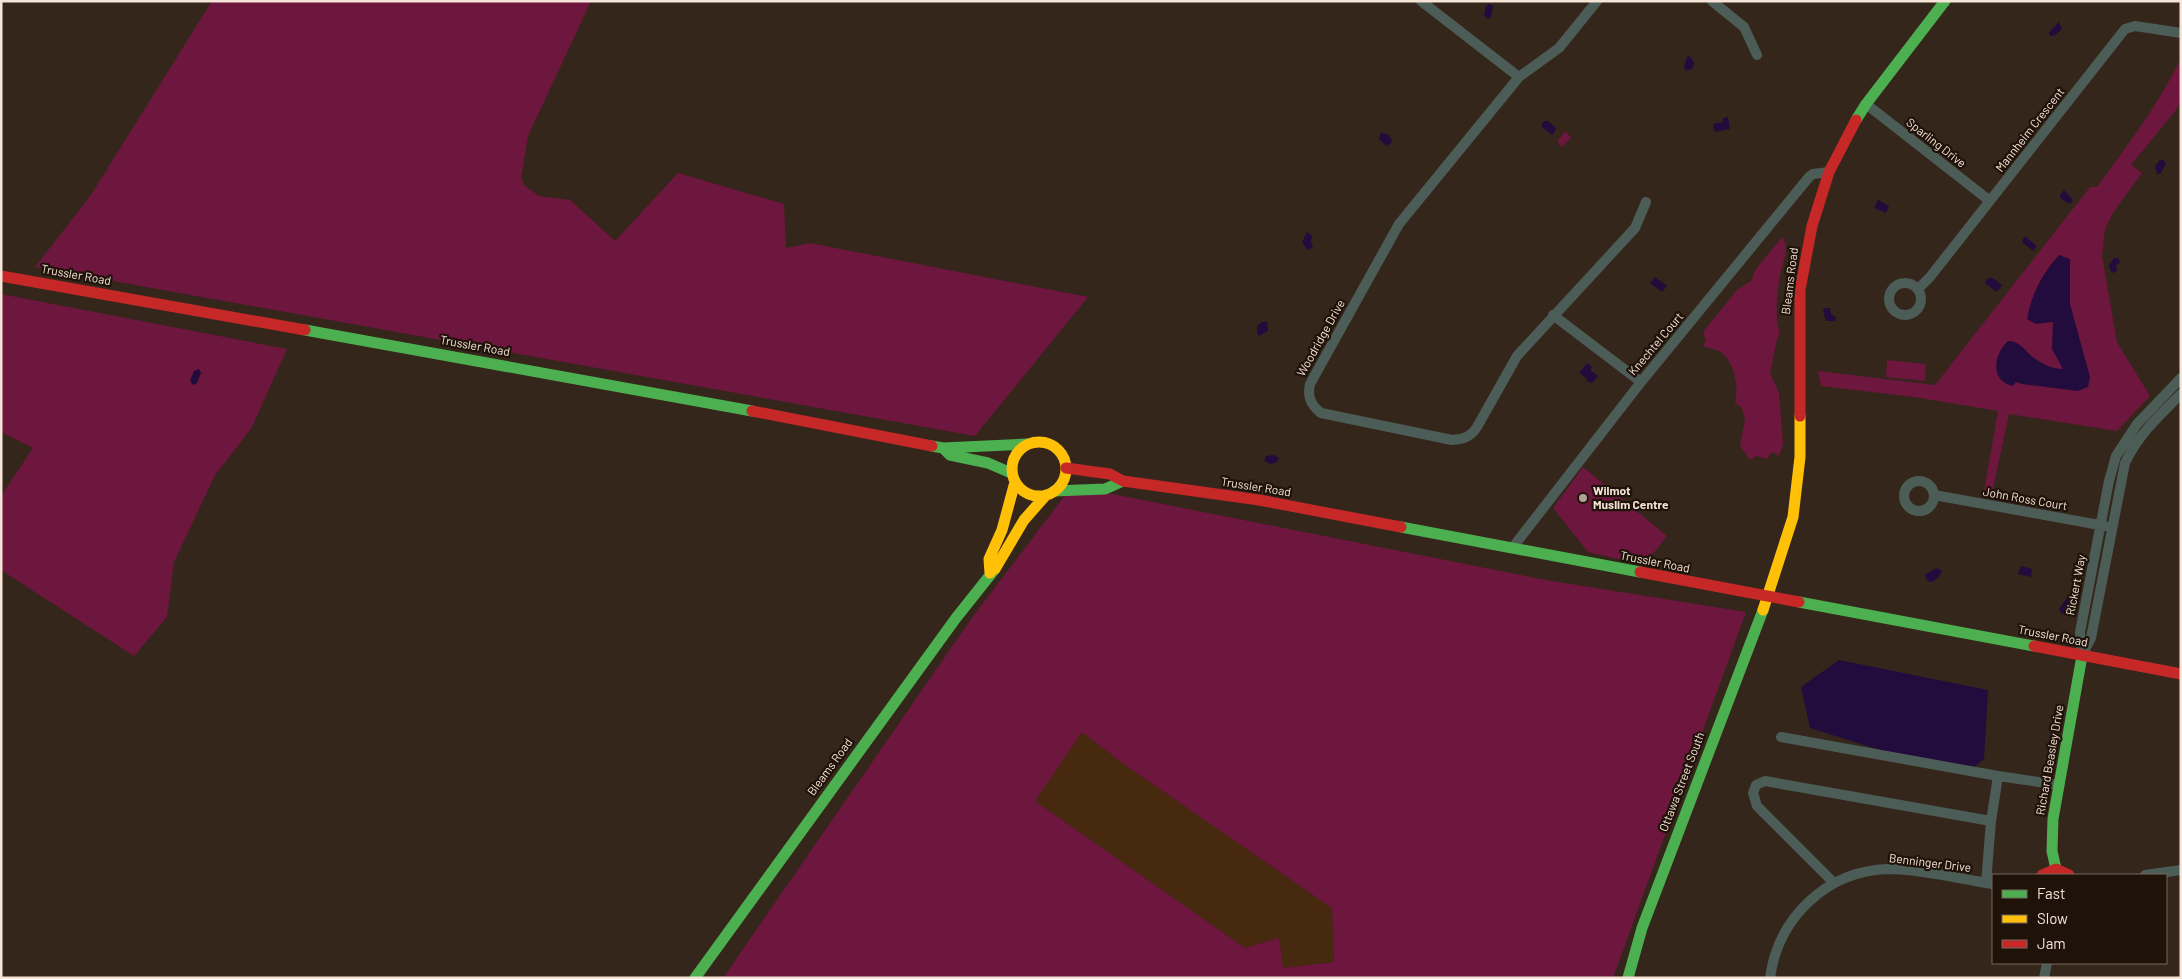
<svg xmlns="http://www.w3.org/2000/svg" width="2182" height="979" font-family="Barlow,sans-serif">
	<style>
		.built { fill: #472910 }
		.green { fill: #6d163e; fill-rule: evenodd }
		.water { fill: #220b3d }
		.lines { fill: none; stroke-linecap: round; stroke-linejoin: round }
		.street { stroke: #4c5d57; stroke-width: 10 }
		.fast { stroke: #4caf50; stroke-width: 11 }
		.slow { stroke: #ffc107; stroke-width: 11 }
		.jam { stroke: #c62828; stroke-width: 11 }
		.poi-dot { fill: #b2a296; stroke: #1e1209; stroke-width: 2 }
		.labels { text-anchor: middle; stroke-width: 4.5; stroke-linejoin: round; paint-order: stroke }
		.street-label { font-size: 12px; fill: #f6e4d8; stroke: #1e1209 }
		.poi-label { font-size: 12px; font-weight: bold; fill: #f6e4d8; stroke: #1e1209; text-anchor: start }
	</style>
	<rect width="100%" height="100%" fill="#35261b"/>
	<path class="built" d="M1082,732L1125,765L1332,908L1334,962L1283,968L1245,948L1035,801Z"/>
	<path class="green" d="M212,1H591L528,136L521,178L525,186L539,196L570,200L615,241L678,173L784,204L786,248L810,243L1088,297L975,436L35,267L91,195Z
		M2181,58V101L2176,110L2131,165L2142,173L2114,211L2105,229L2102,256L2117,342L2150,396L2117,431L2009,414L1992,493L1984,491L1998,411L1914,397L1821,386L1818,371L1935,385L2090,187H2097C2128,145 2158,105 2181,58Z
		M1566,131L1571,138L1562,147L1557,141Z
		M1782,237C1791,248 1782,263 1780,275C1777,293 1774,317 1780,334L1777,339L1770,373L1779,393L1783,444L1779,456L1771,452L1767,459L1756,456L1750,460L1740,446L1745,420L1742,408L1735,403C1739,387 1735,361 1719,351C1714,349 1708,348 1703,346L1706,340L1703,332L1737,290L1751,281L1756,269Z
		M1,294L287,349L251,429L215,475L174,562L167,617L134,656L1,570V496L33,448L1,432Z
		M1887,360L1926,364L1925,381L1886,377Z
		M1583,467L1667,536L1644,565L1588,552L1553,508Z
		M1072,486L1546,580L1746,612L1613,978H723L971,619ZM1082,732L1125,765L1332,908L1334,962L1283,968L1279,938L1245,948L1035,801Z"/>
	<path class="water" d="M1489,4L1493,6L1491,17L1488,19L1484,15L1486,6Z
		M2059,22L2062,29L2054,36H2050L2049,32Z
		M1689,56L1692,59L1694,64L1692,69L1686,71L1684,67L1687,57Z
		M1728,117L1730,129L1715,132L1713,124L1723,122V118Z
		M1544,121H1548L1555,127L1556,130L1552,135L1541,126Z
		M1381,132L1389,135L1392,141L1390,144L1386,146L1379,139Z
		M2160,160H2163L2166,164L2160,174H2157L2155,166Z
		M2064,190L2073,200L2070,204L2061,199L2060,195Z
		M1878,200L1889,206L1886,213L1874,208Z
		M1307,232L1312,236L1311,242L1313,247L1308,250L1302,242Z
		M2024,237H2026L2037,246L2033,251L2022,242Z
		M2059,255L2070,259V304L2090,377L2088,387L2078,391L2022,384L2016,382L2013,386C1990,381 1993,355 2008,341C2020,340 2027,354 2037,360C2044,365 2054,369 2063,369L2052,349L2053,322L2036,324L2027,319C2032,293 2042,274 2059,255Z
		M2114,258H2118L2120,262L2116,266L2117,271L2113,273L2110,270L2109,265Z
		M1655,277L1667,286L1662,292L1650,283Z
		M1991,277L2002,285L1997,292L1985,283L1986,280Z
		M1825,308H1830L1831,314L1836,317L1835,321H1826L1823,311Z
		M1262,322H1267L1268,331L1259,336L1257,334V326Z
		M1587,363L1592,367L1590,370L1598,376L1592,383L1586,381L1587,379L1579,373Z
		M199,369L201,373L197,383L193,385L190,381L194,371Z
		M1274,455L1279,458L1277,462L1270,464L1264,461L1266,456Z
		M2021,566L2032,569L2031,577L2018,574Z
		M1937,568L1942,571L1939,577L1932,582L1928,581L1924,575Z
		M2067,598L2072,600L2071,608L2062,614L2059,609Z
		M1839,660L1988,690L1984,759L1974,767L1919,762L1810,728L1801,687Z"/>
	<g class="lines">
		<path class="street" d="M1421,1L1519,77
			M1597,1L1559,48L1519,77L1399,224L1310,384C1307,397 1311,405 1321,413L1452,440C1463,439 1471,437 1477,427L1517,356L1635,228L1646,202
			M1712,1L1744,27L1757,55
			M1866,104L1990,201
			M1889 299a16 16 0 1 1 32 0a16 16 0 1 1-32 0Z
			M1918,289L1930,277L2125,29L2135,26L2181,33
			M1553,315L1641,382
			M1904 496a15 15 0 1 1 30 0a15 15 0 1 1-30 0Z
			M1934,495L2105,526
			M1513,547L1641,382L1809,177L1813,174L1829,172
			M2082,655L2091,638L2125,463C2138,435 2159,416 2181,394
			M2082,656L2080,632L2109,481L2116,456L2137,424L2181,378
			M1781,737L1998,776
			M1991,821L1998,776L2059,785
			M2145,875L2181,870
			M1834,883L1757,806L1753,793L1756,785L1765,781L1991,821L1986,883
			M1770,978C1778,918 1826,871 1888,869C1921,869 1960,879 1993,884
			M2044,978L2047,963"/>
		<path class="fast" d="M1856,120L1866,104L1945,1
			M305,330L752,411
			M932,446L943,448L1027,444
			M944,449L950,455L988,463L1011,473
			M1054,491L1105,489L1123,481
			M1401,527L1640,572
			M1799,602L2034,646
			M2056,869L2052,851L2053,819L2082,656
			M695,978L956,618L995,569
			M1628,978L1642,928L1763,610"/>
		<path class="slow" d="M1012 469a27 27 0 1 1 54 0a27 27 0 1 1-54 0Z
			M995,569L1024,520L1046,495
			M990,573L989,559L1002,530L1015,482
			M1763,610L1793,517L1800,457V416"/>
		<path class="jam" d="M1,276L305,330
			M752,411L932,446
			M1800,416V290L1812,226L1829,172L1856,120
			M1066,468L1110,474L1123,481L1259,500L1401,527
			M1640,572L1799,602
			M2034,646L2181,674
			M2042,875L2056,869L2069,875"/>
	</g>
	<circle class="poi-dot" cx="1583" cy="498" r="5"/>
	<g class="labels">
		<g class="street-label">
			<text transform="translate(2030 130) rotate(-52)" y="4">Mannheim Crescent</text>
			<text transform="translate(1936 143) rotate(38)" y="4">Sparling Drive</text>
			<text transform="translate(76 275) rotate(10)" y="4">Trussler Road</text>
			<text transform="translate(1790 281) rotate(-83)" y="4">Bleams Road</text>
			<text transform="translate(1321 338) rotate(-61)" y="4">Woodridge Drive</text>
			<text transform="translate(1656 344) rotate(-50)" y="4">Knechtel Court</text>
			<text transform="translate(475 346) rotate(10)" y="4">Trussler Road</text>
			<text transform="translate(1256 487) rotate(9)" y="4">Trussler Road</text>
			<text transform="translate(2025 499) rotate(10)" y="4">John Ross Court</text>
			<text transform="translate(1655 562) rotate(11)" y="4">Trussler Road</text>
			<text transform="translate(2076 585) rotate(-79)" y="4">Rickert Way</text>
			<text transform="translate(2053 636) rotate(11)" y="4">Trussler Road</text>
			<text transform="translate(2050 760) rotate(-80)" y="4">Richard Beasley Drive</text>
			<text transform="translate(830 767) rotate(-54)" y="4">Bleams Road</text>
			<text transform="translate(1682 782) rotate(-69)" y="4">Ottawa Street South</text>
			<text transform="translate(1930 863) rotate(7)" y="4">Benninger Drive</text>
		</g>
		<g class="poi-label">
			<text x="1593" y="495">Wilmot<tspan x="1593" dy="14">Muslim Centre</tspan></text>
		</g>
	</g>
	<rect width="2182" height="979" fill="none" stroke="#f6e4d8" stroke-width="5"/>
	<rect x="1992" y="874" width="175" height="90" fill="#1e1209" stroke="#74665c"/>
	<rect x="2002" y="890" width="25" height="8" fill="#4caf50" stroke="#74665c"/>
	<text x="2037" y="899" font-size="15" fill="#f6e4d8">Fast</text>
	<rect x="2002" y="915" width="25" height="8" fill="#ffc107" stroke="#74665c"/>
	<text x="2037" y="924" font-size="15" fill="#f6e4d8">Slow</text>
	<rect x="2002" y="940" width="25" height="8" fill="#c62828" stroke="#74665c"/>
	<text x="2037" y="949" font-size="15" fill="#f6e4d8">Jam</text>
</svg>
